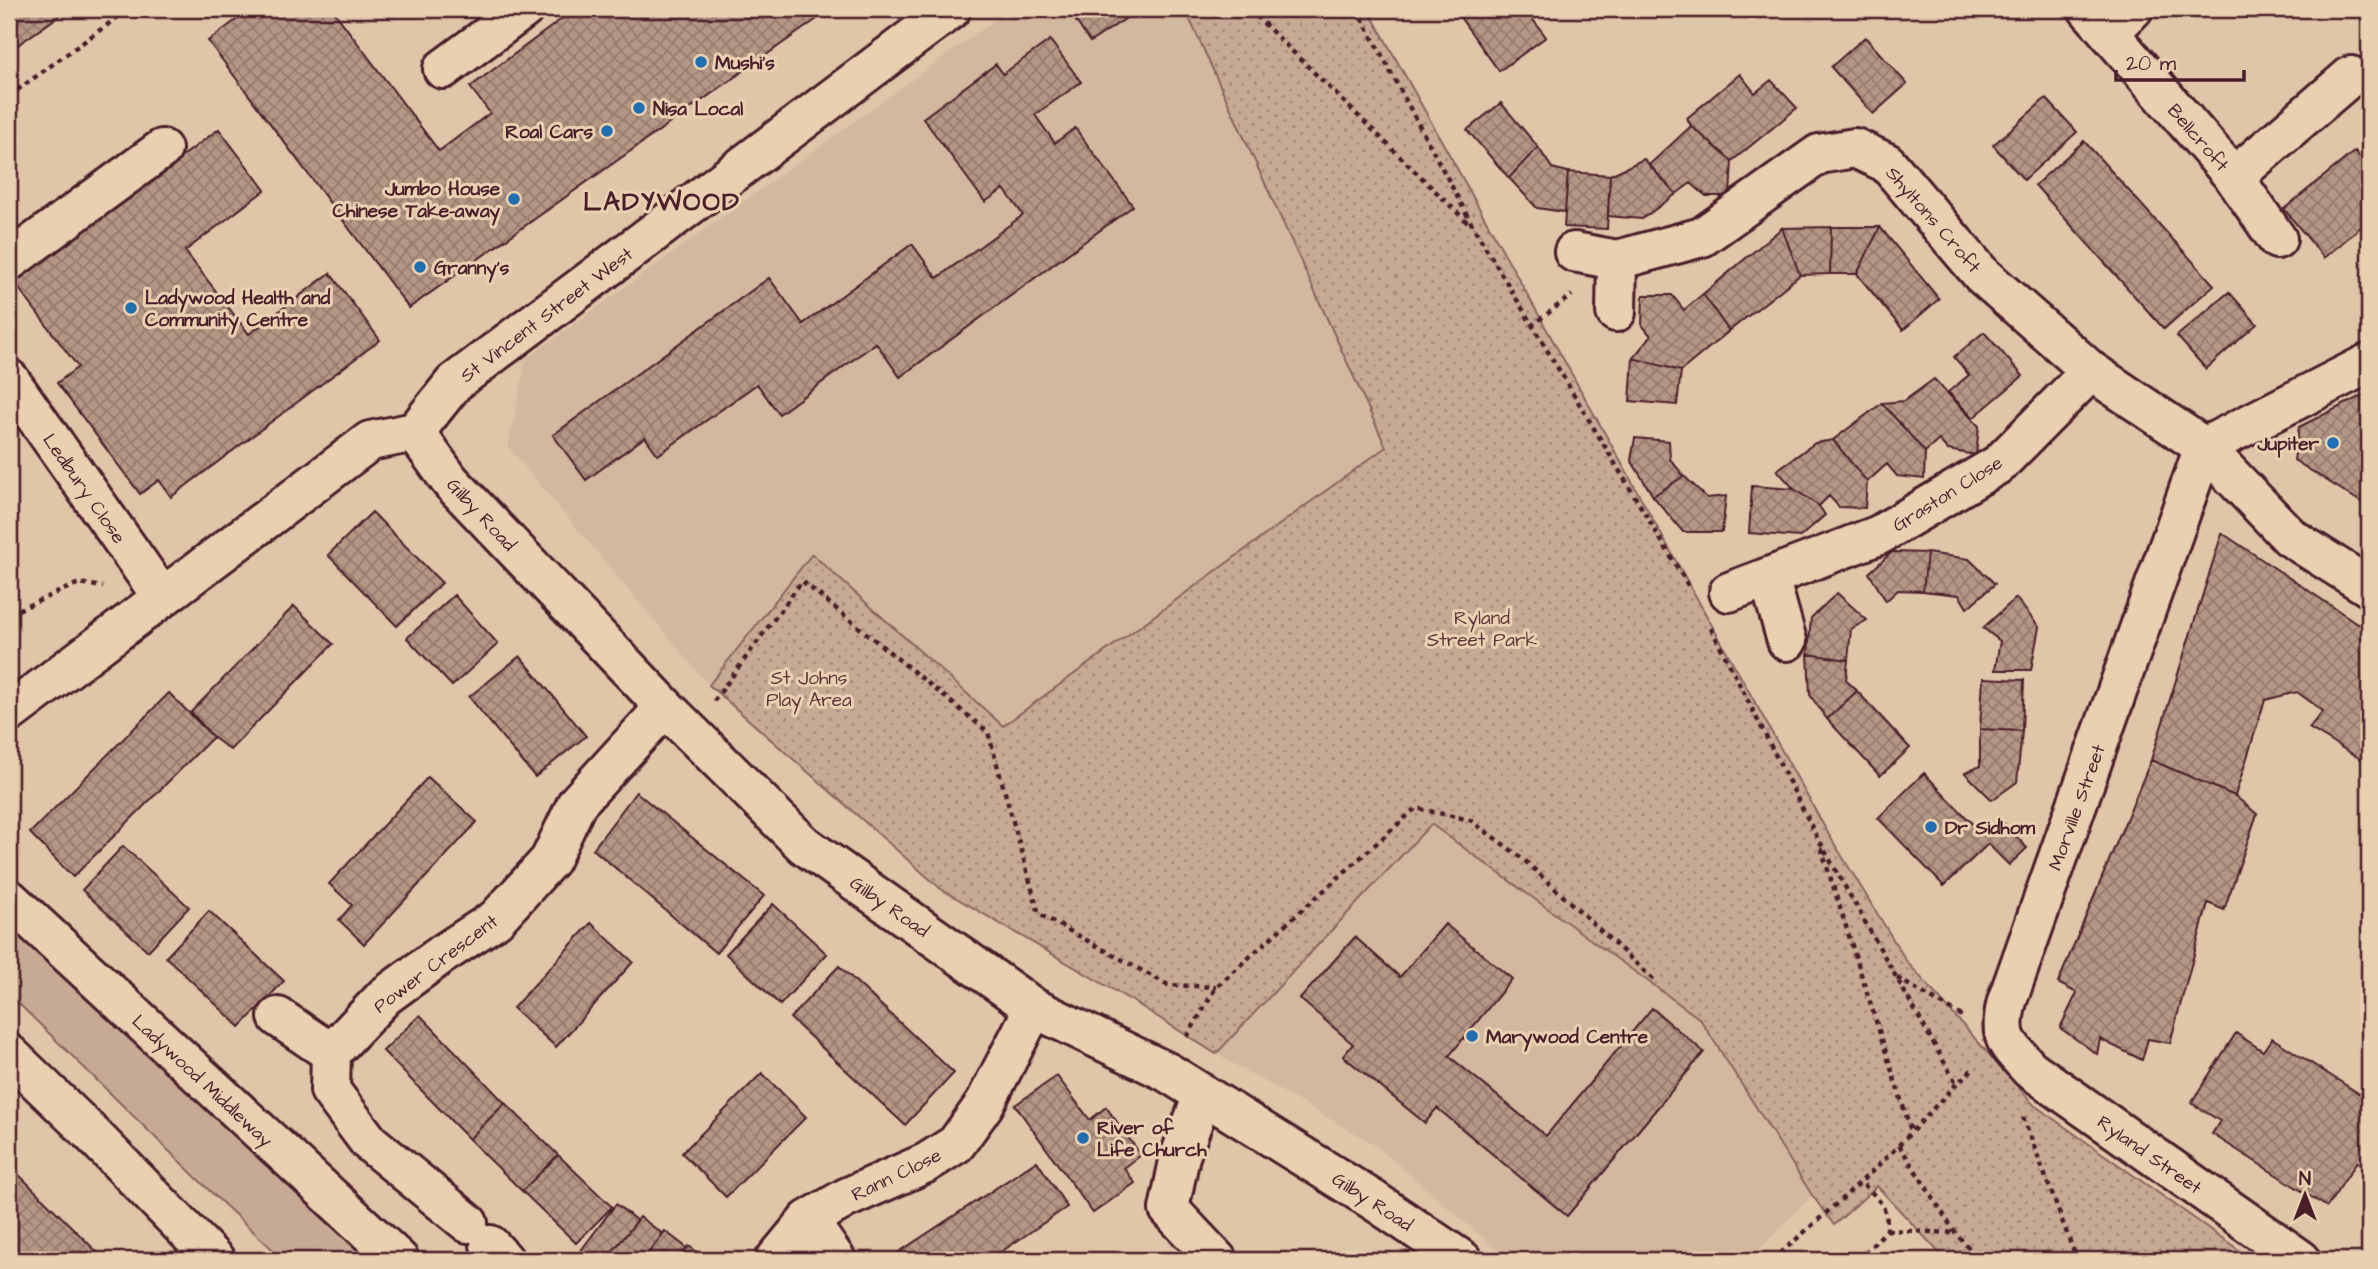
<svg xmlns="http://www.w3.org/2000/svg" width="2378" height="1269" font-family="'Architects Daughter',sans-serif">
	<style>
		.built { fill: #d2b89e }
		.grass { fill: #c7aa94; stroke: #886460; stroke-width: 2 }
		.park { fill: url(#park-dots); stroke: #886460; stroke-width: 2 }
		.building { fill: url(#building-cross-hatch); stroke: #4a1f2b; stroke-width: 2 }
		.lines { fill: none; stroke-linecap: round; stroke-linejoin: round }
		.minor-casing { stroke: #4a1f2b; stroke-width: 44 }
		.highway-casing { stroke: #4a1f2b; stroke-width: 44 }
		.path { stroke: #4a1f2b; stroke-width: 4.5; stroke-dasharray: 5 5; stroke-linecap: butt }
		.minor { stroke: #e9d0b1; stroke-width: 38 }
		.highway { stroke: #e9d0b1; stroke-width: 38 }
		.poi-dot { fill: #1f6fb2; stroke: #e9d0b1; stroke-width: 2.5 }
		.labels { text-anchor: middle; stroke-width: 6; stroke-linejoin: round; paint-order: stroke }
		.poi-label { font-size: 19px; font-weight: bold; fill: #4a1f2b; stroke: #e9d0b1; text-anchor: start }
		.street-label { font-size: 19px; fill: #4a1f2b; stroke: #e9d0b1 }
		.park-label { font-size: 19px; fill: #5d343b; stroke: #e9d0b1 }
		.district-label { font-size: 26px; font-weight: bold; letter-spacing: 2px; fill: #4a1f2b; stroke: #e9d0b1 }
	</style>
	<defs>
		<pattern id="park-dots" width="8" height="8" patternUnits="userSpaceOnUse" patternTransform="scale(1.75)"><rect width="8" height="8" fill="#c7aa94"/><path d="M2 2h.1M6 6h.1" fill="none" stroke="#a48a79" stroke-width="1.8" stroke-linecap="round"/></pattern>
		<pattern id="building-cross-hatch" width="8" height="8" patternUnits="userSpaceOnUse" patternTransform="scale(1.75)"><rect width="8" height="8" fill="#b59785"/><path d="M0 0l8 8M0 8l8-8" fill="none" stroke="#957b6d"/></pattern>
	</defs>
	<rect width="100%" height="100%" fill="#dfc6a9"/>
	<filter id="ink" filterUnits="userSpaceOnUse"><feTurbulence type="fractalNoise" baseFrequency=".0143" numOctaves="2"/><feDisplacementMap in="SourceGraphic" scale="14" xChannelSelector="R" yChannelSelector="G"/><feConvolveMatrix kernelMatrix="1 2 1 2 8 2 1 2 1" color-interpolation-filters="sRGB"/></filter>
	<g filter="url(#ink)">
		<path class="built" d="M1010,9H1184L1386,447L1003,726L813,554L709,685L508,447L526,359Z
			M1431,824L1701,1019L1812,1195L1749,1260H1509L1374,1144L1216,1054Z"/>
		<path class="grass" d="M9,919L157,1053L316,1212L368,1260H284L215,1196L9,994Z"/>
		<path class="park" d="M1185,9H1368L1829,835L1907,962L2034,1105L2253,1260H1946L1877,1186L1834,1225L1812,1195L1700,1019L1431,824L1216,1054L1139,1005L941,889L709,685L812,554L1003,726L1386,447Z"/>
		<path class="building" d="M9,9H69L9,51Z
			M251,9H332L439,151L490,113L470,87L575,9H831L409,308L208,41Z
			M1068,9H1140L1090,42Z
			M1454,9H1525L1546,37L1499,71Z
			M1865,37L1907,84L1873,114L1831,67Z
			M1050,40L1081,82L1035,115L1055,143L1075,128L1133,206L900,377L876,343L779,414L757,384L658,455L645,437L586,480L553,435L769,278L803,324L912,244L937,278L1023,215L1004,189L985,202L923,118L996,64L1003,74Z
			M1740,74L1755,93L1771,80L1797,108L1732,161L1691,126L1687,118Z
			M2046,98L2077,132L2024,180L1993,145Z
			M1501,103L1538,147L1509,178L1467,130Z
			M1691,126L1732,161L1730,196H1706L1691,183L1676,194L1649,165Z
			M219,129L265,190L185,251L249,334L330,273L380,340L171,497L159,480L140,494L57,383L78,367L14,282Z
			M2084,141L2214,285L2164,329L2035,185Z
			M1538,147L1552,168L1568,172L1565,212L1537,208L1509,178Z
			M2355,151L2369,169V220L2324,258L2284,209Z
			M1644,159L1676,194L1642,219L1608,216L1610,175Z
			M1568,172L1610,175L1607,229L1564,227Z
			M1831,227L1830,274L1800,275L1782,228Z
			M1831,227H1880L1857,274H1830Z
			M1880,227L1939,299L1903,330L1857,274Z
			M1782,228L1800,275L1729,331L1703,294Z
			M2229,292L2257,324L2206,369L2177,336Z
			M1703,294L1729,331L1681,371L1633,358L1651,336L1642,325L1643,295H1672L1684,310Z
			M1984,332L2023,376L1973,418L1948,392L1969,375L1954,357Z
			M1633,358L1681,371L1677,405L1630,401Z
			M1934,379L1979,426L1976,455L1948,450L1939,440L1925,452L1882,403L1904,401Z
			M2369,392V507L2294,460L2299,427Z
			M1882,403L1925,452L1924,479L1897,476L1887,464L1867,482L1833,440Z
			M1635,438L1669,441L1670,459L1684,476L1653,496L1631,460Z
			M1833,440L1867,482L1865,508L1839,507L1829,496L1819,506L1794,489L1777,470L1815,443Z
			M1684,476L1707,498L1726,496L1722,532H1683L1653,496Z
			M1752,486L1794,489L1819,506L1825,515L1800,537L1749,533Z
			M372,512L442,583L397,626L328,555Z
			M2222,533L2369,631V764L2309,728L2323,711L2297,692L2265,700L2235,796L2151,760Z
			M1892,552L1927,553L1923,591L1898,590L1886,601L1869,573Z
			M1927,553L1969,559L1995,584L1967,608L1959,595L1923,591Z
			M1837,593L1867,620L1851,629L1848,660L1808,654L1811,618Z
			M454,595L498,644L452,686L407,638Z
			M2016,598L2039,627L2031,670H1995L2000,641L1983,628Z
			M294,606L333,644L230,750L213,737L191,712Z
			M1808,654L1848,660L1846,680L1857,691L1827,719L1810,695Z
			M520,656L586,736L535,777L469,697Z
			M1983,678L2024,680L2022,731L1980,729Z
			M1857,691L1910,748L1880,776L1827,719Z
			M169,693L213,737L73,877L30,833Z
			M1980,729L2022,731L2017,782L1992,800L1965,773L1980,766Z
			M2151,760L2235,796L2257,814L2224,910L2208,903L2170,1043L2148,1039L2142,1060L2100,1039L2097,1054L2060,1028L2077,993L2058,983Z
			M1924,773L1983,835L2000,819L2027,848L2009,865L1988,844L1944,886L1878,818Z
			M428,777L477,822L364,944L339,920L352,905L329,884Z
			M636,792L764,896L716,953L593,849Z
			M123,846L189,907L148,951L82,890Z
			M773,904L827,954L780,1005L726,954Z
			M209,911L284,981L240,1027L166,957Z
			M591,923L633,962L556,1047L513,1008Z
			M1445,924L1512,979L1449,1056L1546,1136L1652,1008L1704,1052L1567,1216L1437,1108L1425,1123L1343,1056L1353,1044L1300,999L1355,937L1400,977Z
			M839,966L954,1073L905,1125L790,1018Z
			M420,1015L505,1103L469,1139L383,1051Z
			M2236,1033L2263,1051L2272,1038L2369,1100V1170L2357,1162L2327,1207L2212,1134L2220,1121L2191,1103Z
			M762,1073L806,1117L726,1197L682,1153Z
			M1057,1076L1090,1120L1106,1107L1141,1155L1124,1168L1135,1183L1093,1213L1015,1105Z
			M505,1103L558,1155L522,1191L469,1139Z
			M558,1155L612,1207L576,1243L522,1191Z
			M1037,1161L1067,1207L989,1260H887Z
			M9,1165L105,1260H17L9,1252Z
			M616,1204L637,1221L606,1260H589L579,1253Z
			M640,1217L663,1234L643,1260H606Z
			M665,1231L687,1248L677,1260H643Z
			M689,1246L708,1260H677Z"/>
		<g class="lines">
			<g class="minor-casing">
				<path id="minor" d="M2088,9L2109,33L2133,9
					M2109,33L2234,177L2277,239
					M443,69L524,9
					M2234,177L2351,76
					M1574,252L1617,260
					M9,261L162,149
					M1616,312L1617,260L1702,237L1819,154L1855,148L1887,163L1982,275L2091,371
					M9,379L162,597
					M415,432L450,481L665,707L804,845L1034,1008L1167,1072L1373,1200L1462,1260
					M1769,577L1787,641
					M1729,592L1879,535L1999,464L2091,371L2204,447L2290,537L2369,587
					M9,713L370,441L415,432L454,383L951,9
					M278,1017L331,1053L330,1090L369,1142L468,1223
					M331,1053L385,996L441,955L496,919L550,860L577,803L665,707
					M1203,1095L1180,1156L1169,1209L1217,1260
					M808,1220L836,1260
					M490,1245L504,1260
					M775,1260L808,1220L846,1198L926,1163L956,1144L984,1105L1034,1008
					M2301,1260L2030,1069C2006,1043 1998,1038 2007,1001L2204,447L2369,363"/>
			</g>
			<g class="highway-casing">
				<path id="highway" d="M9,899L399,1260
					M9,1054L89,1131L215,1260"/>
			</g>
			<path class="path" d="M1249,9L1470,225
				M1357,9L1474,228L1689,587
				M9,96L129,9
				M1531,326L1572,295
				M9,614L79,583L103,587
				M1711,628L1817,837L1956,1083
				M714,701L802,581L988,732L1039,914L1168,985L1216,987
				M1821,848L1911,1131
				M1897,978L1962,1016
				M1187,1037L1216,987L1416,808L1470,820L1522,858L1654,980
				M2023,1117L2077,1260
				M1899,1145L1956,1234L1980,1260
				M1887,1230L1956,1233
				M1773,1260C1814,1223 1857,1187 1896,1148C1923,1121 1946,1092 1975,1067
				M1858,1260L1887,1230C1888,1205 1878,1199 1861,1182"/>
			<use href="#minor" class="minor"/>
			<use href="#highway" class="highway"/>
		</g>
	</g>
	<g class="poi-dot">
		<circle cx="701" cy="62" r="7"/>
		<circle cx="639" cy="108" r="7"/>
		<circle cx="607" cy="131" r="7"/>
		<circle cx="514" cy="199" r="7"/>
		<circle cx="420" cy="267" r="7"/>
		<circle cx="131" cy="308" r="7"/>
		<circle cx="2333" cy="443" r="7"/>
		<circle cx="1931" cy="827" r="7"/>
		<circle cx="1472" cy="1036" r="7"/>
		<circle cx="1083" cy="1138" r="7"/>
	</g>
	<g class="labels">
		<g class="poi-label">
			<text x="715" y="69">Mushi's</text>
			<text x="653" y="115">Nisa Local</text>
			<text x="593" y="138" text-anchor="end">Roal Cars</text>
			<text x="500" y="195" text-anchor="end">Jumbo House<tspan x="500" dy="22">Chinese Take-away</tspan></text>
			<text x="434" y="274">Granny's</text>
			<text x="145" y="304">Ladywood Health and<tspan x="145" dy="22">Community Centre</tspan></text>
			<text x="2319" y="450" text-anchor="end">Jupiter</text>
			<text x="1945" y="834">Dr Sidhom</text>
			<text x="1486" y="1043">Marywood Centre</text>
			<text x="1097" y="1134">River of<tspan x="1097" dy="22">Life Church</tspan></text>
		</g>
		<g class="street-label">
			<text transform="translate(2199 137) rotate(49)" y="7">Bellcroft</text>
			<text transform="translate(1934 219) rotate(49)" y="7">Shyltons Croft</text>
			<text transform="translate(546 314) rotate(-37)" y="7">St Vincent Street West</text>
			<text transform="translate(85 488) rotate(55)" y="7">Ledbury Close</text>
			<text transform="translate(1947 493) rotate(-32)" y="7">Graston Close</text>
			<text transform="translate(482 514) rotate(47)" y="7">Gilby Road</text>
			<text transform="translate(2076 807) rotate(-70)" y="7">Morville Street</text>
			<text transform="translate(890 906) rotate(35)" y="7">Gilby Road</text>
			<text transform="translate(435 963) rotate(-37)" y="7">Power Crescent</text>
			<text transform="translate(203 1080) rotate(43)" y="7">Ladywood Middleway</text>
			<text transform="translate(2150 1154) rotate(35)" y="7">Ryland Street</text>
			<text transform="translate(896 1174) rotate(-26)" y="7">Rann Close</text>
			<text transform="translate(1373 1201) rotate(33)" y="7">Gilby Road</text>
		</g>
		<g class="park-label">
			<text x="1482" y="624">Ryland<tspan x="1482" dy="22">Street Park</tspan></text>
			<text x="809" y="684">St Johns<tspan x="809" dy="22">Play Area</tspan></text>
		</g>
		<g class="district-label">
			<text x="662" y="210">LADYWOOD</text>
		</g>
	</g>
	<rect width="2378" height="1269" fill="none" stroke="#e9d0b1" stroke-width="35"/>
	<rect x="18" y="18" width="2343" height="1234" fill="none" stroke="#4a1f2b" stroke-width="2.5" filter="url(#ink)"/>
	<g transform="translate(2305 1195)" stroke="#e9d0b1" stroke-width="5" paint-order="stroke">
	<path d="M0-5L12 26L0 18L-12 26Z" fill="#4a1f2b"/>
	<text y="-10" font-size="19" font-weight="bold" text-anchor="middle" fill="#4a1f2b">N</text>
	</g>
	<path d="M2116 70v10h128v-10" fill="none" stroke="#4a1f2b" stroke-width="3.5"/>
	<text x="2126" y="70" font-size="21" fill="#4a1f2b" stroke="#e9d0b1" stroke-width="5" paint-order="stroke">20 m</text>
</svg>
